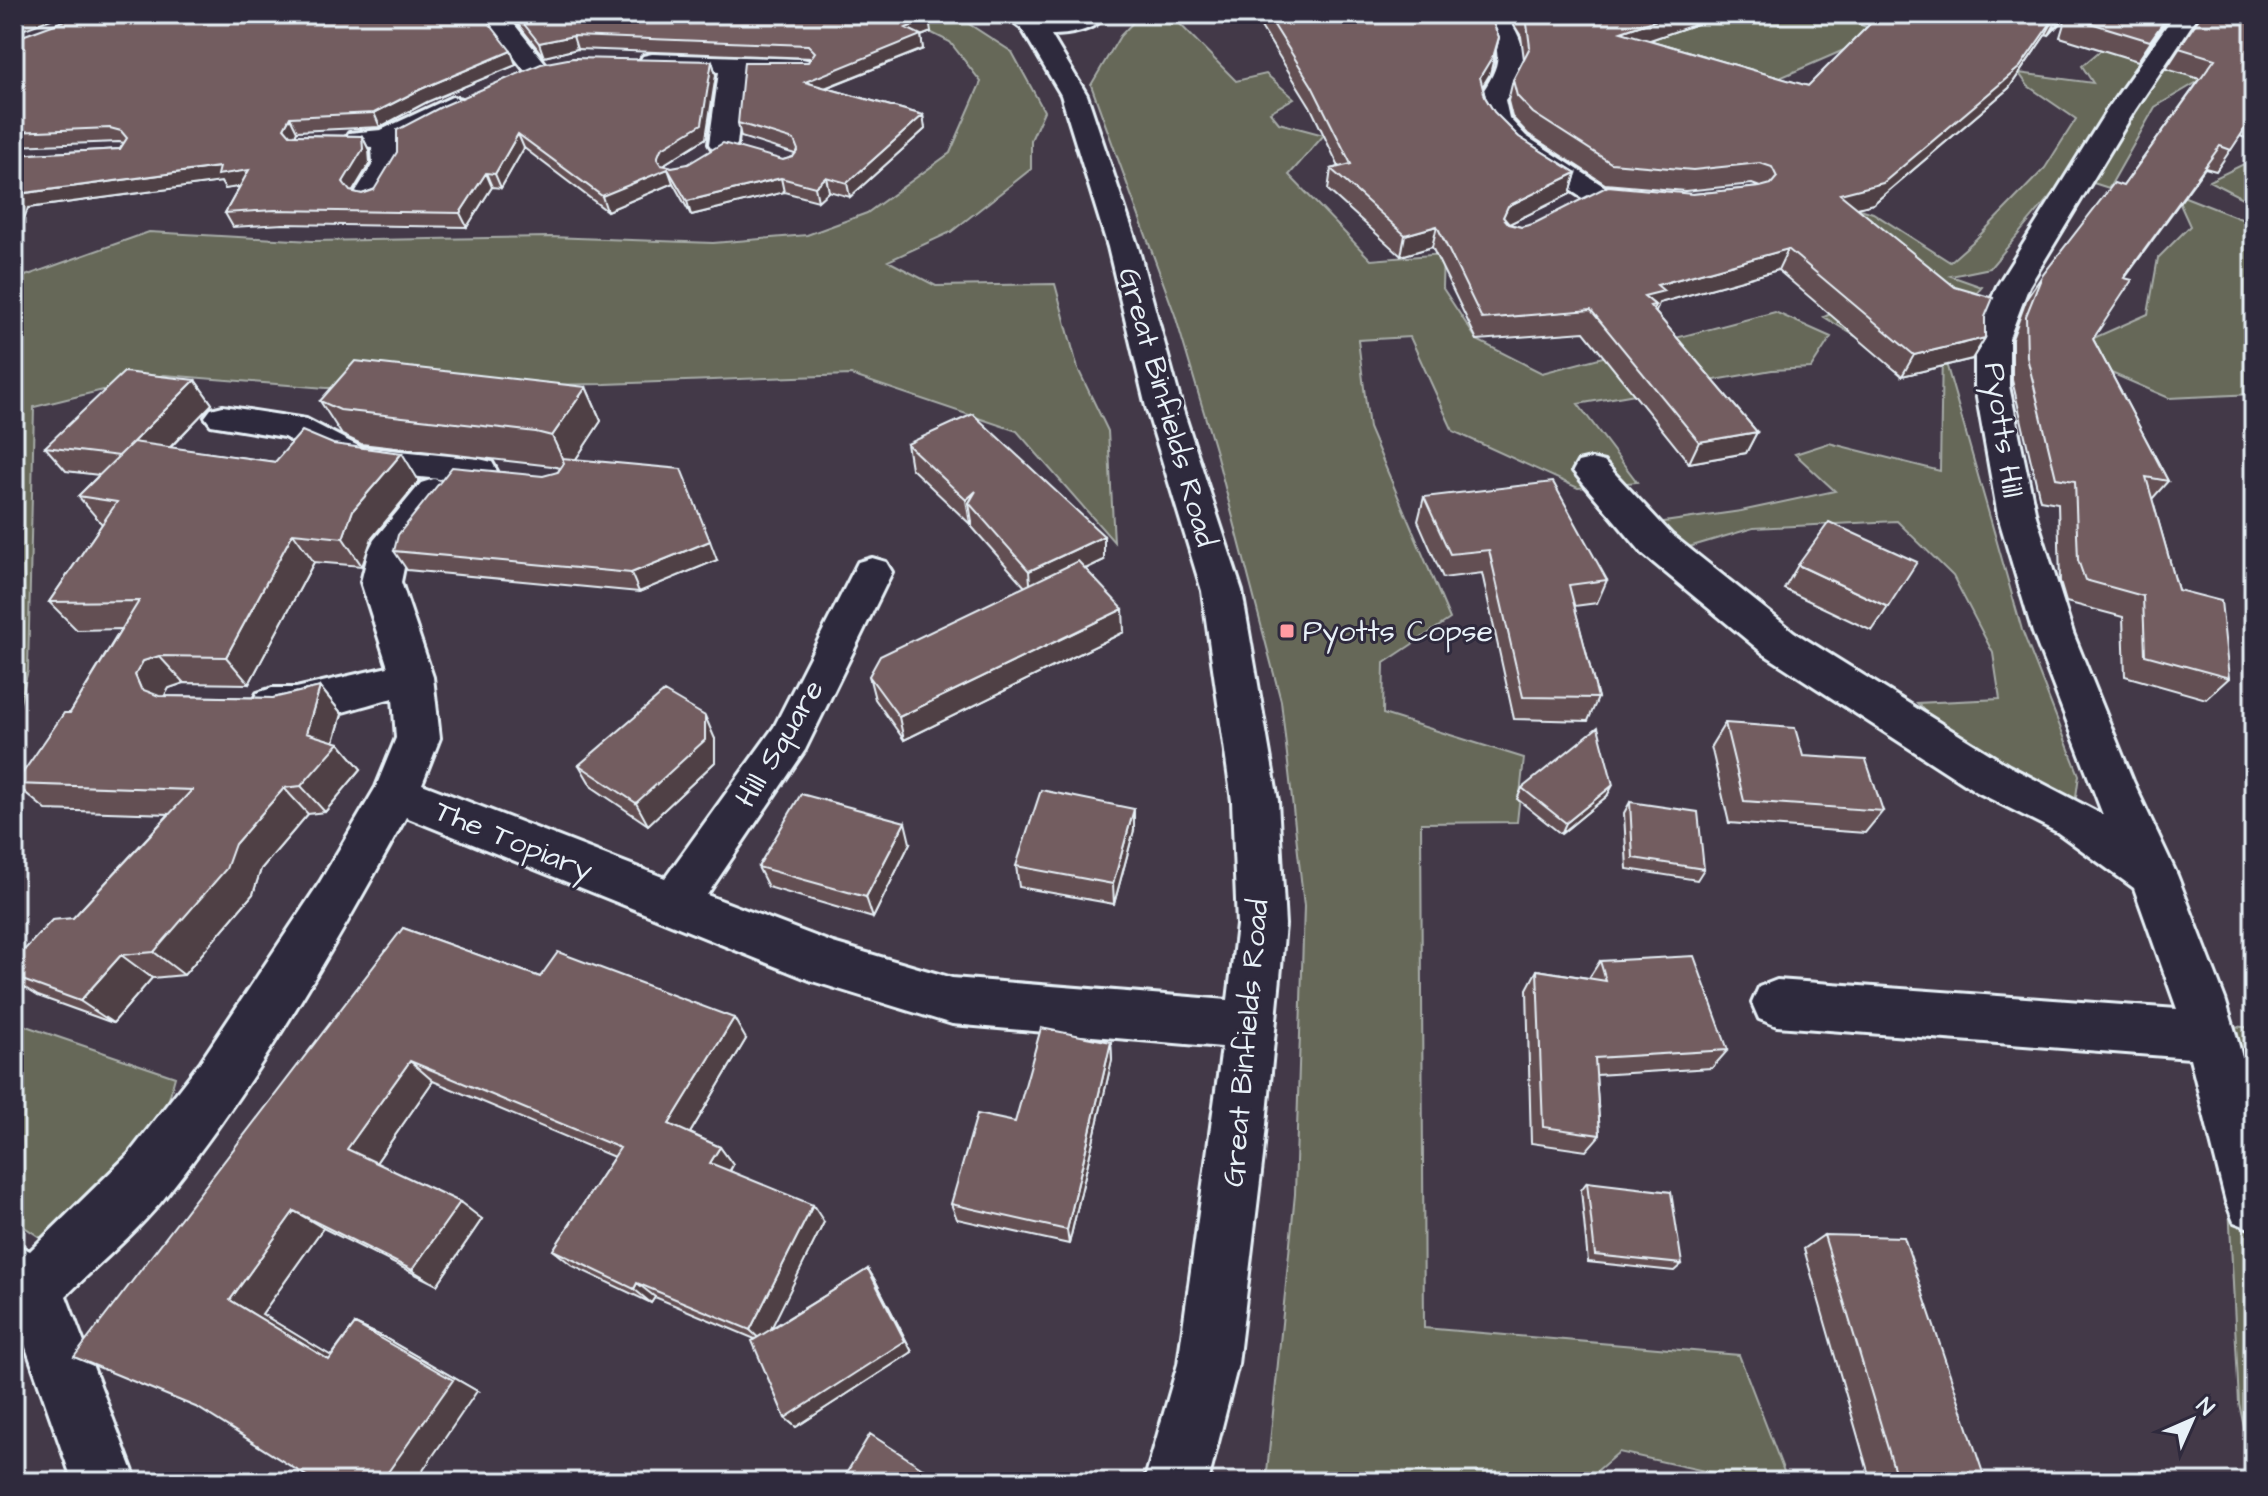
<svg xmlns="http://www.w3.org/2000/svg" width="2268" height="1496" font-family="'Architects Daughter',sans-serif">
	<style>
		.green { fill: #666759; stroke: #a7aca8; stroke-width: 2 }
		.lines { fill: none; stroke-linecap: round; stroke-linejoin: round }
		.minor-casing { stroke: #e8f1f8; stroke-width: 6 }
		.minor { fill: #2f2a3d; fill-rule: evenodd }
		.wall { fill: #635053; stroke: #e8f1f8; stroke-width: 2 }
		.shaded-wall { fill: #504144; stroke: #e8f1f8; stroke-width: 2 }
		.building { fill: #735d61; stroke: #e8f1f8; stroke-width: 2 }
		.poi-dot { fill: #ff9aa2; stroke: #2f2a3d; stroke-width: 3 }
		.labels { text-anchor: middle; stroke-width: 6; stroke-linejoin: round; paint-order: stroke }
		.street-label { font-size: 30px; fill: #e8f1f8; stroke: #2f2a3d }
		.poi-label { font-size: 30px; fill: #e8f1f8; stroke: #2f2a3d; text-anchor: start }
	</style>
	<rect width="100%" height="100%" fill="#433948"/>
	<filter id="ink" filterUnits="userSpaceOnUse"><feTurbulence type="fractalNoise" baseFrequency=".0125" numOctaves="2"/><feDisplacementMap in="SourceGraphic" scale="16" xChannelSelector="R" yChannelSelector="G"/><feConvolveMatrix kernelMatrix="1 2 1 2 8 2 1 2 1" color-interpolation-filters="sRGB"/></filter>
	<g filter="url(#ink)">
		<path class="green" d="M894,14L955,15L1012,52L1044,111L1031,140V169L951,232L888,261L936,286L1055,284L1078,369L1108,431L1114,542L1017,431L851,375L605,384L326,388L164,375L34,407L28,670L14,728V280L149,232L312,241L550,237L713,243L807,235L867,213L950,153L981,82L950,42Z
			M1141,14H1170L1236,81L1266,74L1294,98L1270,112L1279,123L1324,135L1289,175L1371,260L1443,254L1442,287L1477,340L1542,373L1775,312L1831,337L1811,368L1772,370L1578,404L1637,482L1578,488L1453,431L1410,337L1358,340L1369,428L1450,619L1384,663L1383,714L1524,758L1517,822L1421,823L1424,1328L1739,1355L1788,1482H1754L1619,1452L1584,1482H1266L1295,1194L1304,906L1281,701L1216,453L1175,315L1091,85L1120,36Z
			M1727,14H1831L1883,33L1727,101L1650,40Z
			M2144,14H2254L2204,78L2155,107L2109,188L2068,175L1990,268L1951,276L1982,287L1964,308L1855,336L1824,317L1902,282L1831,200L1873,213L1950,262L1976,239L2045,168L2076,119L2028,86L2019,73L2093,83L2082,66Z
			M2254,159V204L2209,181Z
			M2175,193L2254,224V394L2169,398L2095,366L2087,341L2148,314L2158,258L2190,226Z
			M1942,349L2022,630L2079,775L2073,819L1973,766L1917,703L2000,699L1993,653L1953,576L1897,521L1753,528L1682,549L1657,523L1741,511L1835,491L1795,454L1829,443L1940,471Z
			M14,1022L175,1077L148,1175L50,1244L14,1220Z
			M2220,1025L2254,1028V1476L2239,1403Z"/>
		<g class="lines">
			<g class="minor-casing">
				<path id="minor" d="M481,14H506L550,69L546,75H528Z
					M1002,14H1030L1054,20L1078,14L1106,15C1095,31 1069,35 1051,35L1087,95L1138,247L1182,407L1242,591L1278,801L1285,925L1263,1156L1238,1364L1208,1482H1144L1178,1364L1222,1047L952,1024L812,981L406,817C335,946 261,1076 169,1192C140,1230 100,1262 66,1296L137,1482H73L14,1313V1244L30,1251L128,1155L201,1061L320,882L376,787L396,738L393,698C350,708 300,731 257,717L251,705L257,693L272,688H296L388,667L361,582L369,550L374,540L421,483L434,479L447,483L453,492L407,553L401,582L433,677L440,738L422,784L665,878L774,727L858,562L872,558L886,562L892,572L805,750L707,895L833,943L952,978L1228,1000L1237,925L1232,801L1202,591L1146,407L1108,247L1061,95L1022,29Z
					M1478,14H1505C1529,47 1530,67 1505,100L1509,118L1526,136L1605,187L1665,195L1670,201L1665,207L1655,210L1587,201L1506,148L1482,120L1478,99C1504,61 1504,52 1478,14Z
					M2175,14H2199L2135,110L2029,286L2009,338V386L2036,516L2073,633L2133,781L2177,875L2225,999L2236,1035L2254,1102V1230L2234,1222L2226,1202L2190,1058L1777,1026L1759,1019L1752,1003L1759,987L1777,980L2177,1009L2134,888L2057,832L1977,792L1764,654L1643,554L1573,471L1578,462L1591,459L1604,462L1671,534L1794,632L2009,766L2103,815L2033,633L1998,516L1975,386V338L1997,286L2107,110Z
					M652,54L802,59L811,61L815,67L811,73H745L737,144L733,150L723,152L713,150L709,144L719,72L643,68L639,62L643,56Z
					M452,97L462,99L466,105L462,111L400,142L401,164L378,202L368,205L358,202L353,196L373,164L372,147L349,145L345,139L349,133L381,130Z
					M223,406L306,419L360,447L479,459L492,462L497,471L492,480L479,483L352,470L339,466L284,437L211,425L205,417L211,409Z"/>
			</g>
			<use href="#minor" class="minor"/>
		</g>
		<path class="wall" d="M510,14H921L931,32L921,36L923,49L826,88L923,115L925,129L850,197L829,191L818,201L784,192L691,215L673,183L607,211L524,148L501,188L492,187L467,227L283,224L233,227L225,213L240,186L225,189L221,182L28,208L14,155L120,149L124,143L119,142L14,146V39L511,51L516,65L427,102L380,127L297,131L295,135L362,136L369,150L370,163L353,192L362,194L712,61L716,75L706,138L666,163L665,165L672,167L783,160L793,157L795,154L741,137L738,123L808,62L811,58L577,49L544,57Z
			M1253,14H1489L1499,37L1490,74L1482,86L1485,97L1494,112L1519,137L1576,173L1570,194L1509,224L1521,227L1693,194L1760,187L1752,184L1685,191L1605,184L1528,134L1512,117L1508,101L1513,80L1524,59L1521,36L1507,14H1726L1649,40L1808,86L1870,24L1838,14H2171L2138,61L2060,37L2066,17L2049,35L2046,34L2009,88L1873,204L1857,208L1985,317V338L1972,359L1902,376L1778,270L1659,303L1655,312L1757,432L1746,453L1689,463L1584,332L1477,340L1432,247L1401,256L1328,190L1331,169L1339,167L1310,106Z
			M2202,14H2254V141L2240,136L2216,171L2205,168L2125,278L2093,339L2168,481L2152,499L2178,590L2229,678L2206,699L2125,676L2123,617L2066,602L2060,582L2058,503L2040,500L2012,380V339L2027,298L2042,276L2123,186L2200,79L2166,69Z
			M195,380L212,404L170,448L419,481L372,538L362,566L314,562L249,684L184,683L169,688L164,696L273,698L320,687L342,714L334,742L339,743L361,769L325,812L308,814L261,869L253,894L184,975L152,978L113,1023L38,996L14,981V961L73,918L169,814L46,810L15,784L70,713L121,629L77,630L49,602L102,524L78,496L99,475L66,471L45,447Z
			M586,387L601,421L576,459L717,560L639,592L407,570L394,551L558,472L560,468L552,466L361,444L342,435L320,401Z
			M907,444L1104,560L1085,569L1124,632L904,740L875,699L869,676L1025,587L972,527V522L970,524L911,468Z
			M1424,497L1607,580L1597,603L1574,606L1598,698L1588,721L1514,719L1482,573L1443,578L1418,521Z
			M1798,565L1888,607L1872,631L1784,589Z
			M1725,723L1803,756L1883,811L1865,833L1729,823L1711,746Z
			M715,739V762L648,825L592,787L579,765Z
			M1522,788L1607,796L1561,834L1517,799Z
			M1630,802L1704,869L1697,880L1627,869L1624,813Z
			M1134,830L1114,904L1019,887L1016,866Z
			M910,843L873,918L768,887L758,867Z
			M403,928L540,977L746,1039L690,1133L720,1147L733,1165L730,1171L824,1222L770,1329L868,1269L876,1282L912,1352L796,1427L785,1418L755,1339L655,1297L651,1303L573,1266L553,1250L614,1157L433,1081L376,1163L482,1219L437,1285L323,1228L262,1314L331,1356L355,1324L383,1337L477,1391L198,1408Z
			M1600,961L1728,1050L1712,1068L1596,1075L1600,1135L1586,1151L1531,1143L1527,989L1537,970L1589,978Z
			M1111,1042L1112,1060L1069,1244L957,1219L951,1204L1015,1122Z
			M1587,1182L1682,1264L1674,1271L1588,1262L1581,1190Z
			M1824,1235L1986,1482H1871L1804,1249Z"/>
		<path class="shaded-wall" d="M20,14H64L14,33V16Z
			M1674,14H1726L1615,52L1621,32Z
			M2057,14L2046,34L2009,88L1873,204L1830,215L1840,194Z
			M2061,14H2067L2049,35L2060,15Z
			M2169,14H2171L2167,20L2138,61Z
			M929,18L931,32L921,36L923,49L807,95L805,82L906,28Z
			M573,36L577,49L544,57L539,43Z
			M1499,37L1490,74L1476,97L1480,77Z
			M511,51L516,65L427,102L380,127L374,113L421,89Z
			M712,61L716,75L706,138L666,163L662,171L668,169L673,183L607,211L602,196L661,149Z
			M923,115L925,129L850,197L847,183Z
			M290,117L297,131L292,142L284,128Z
			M518,134L524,148L501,188L495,174Z
			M362,136L369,150L370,163L350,196L343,182Z
			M219,167L249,170L257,184L225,189L221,182L28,208L14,246V204L18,194Z
			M486,173L492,187L467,227L460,213Z
			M1576,173L1570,194L1503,227V217L1508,206Z
			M826,177L829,191L818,201L815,187Z
			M781,178L784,192L691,215L687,201Z
			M1437,226L1432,247L1401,256L1405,235Z
			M1788,249L1778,270L1659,303L1656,312L1652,313L1655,305L1644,296L1657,285Z
			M1985,338L1972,359L1902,376L1914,355Z
			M195,380L212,404L138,480L119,456Z
			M586,387L601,421L568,471L552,436Z
			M1757,432L1746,453L1689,463L1699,442Z
			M402,453L419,481L372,538L362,566L343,538L353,510Z
			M976,491L969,503L972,522L970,524L966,500Z
			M293,533L314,562L249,684L226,657Z
			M1104,536V560L1031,595L1029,571Z
			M710,541L717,560L639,592L631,573Z
			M1123,609L1124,632L904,740L899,717Z
			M159,656L184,683L169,688L161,702L141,689L135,675L143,661Z
			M320,687L342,714L331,751L339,743L361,769L325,812L301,786L306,733Z
			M705,716L715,739V762L648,825L636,803Z
			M1613,785L1607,796L1561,834L1566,823Z
			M284,788L308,814L261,869L253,894L184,975L154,952L235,844Z
			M1134,809V830L1114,904L1113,884Z
			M905,822L910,843L873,918L866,897Z
			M121,955L152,978L113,1023L80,1001Z
			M734,1018L746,1039L684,1143L669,1124Z
			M1111,1042L1112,1060L1069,1244L1067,1230Z
			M410,1061L433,1081L373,1167L347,1149Z
			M720,1147L733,1165L724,1180L710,1163Z
			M460,1202L482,1219L437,1285L412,1270Z
			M813,1205L824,1222L764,1343L750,1330Z
			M294,1211L323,1228L262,1314L358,1372L329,1360L230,1300Z
			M868,1269L876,1282L912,1352L796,1427L785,1418Z
			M637,1283L655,1297L651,1303L634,1289Z
			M355,1324L383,1337L477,1391L415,1482H381Z"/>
		<path class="building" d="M82,14H482L511,51L421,89L374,113L290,117L284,128L290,135L362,136L363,149L343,182L350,191L362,194L374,190L397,152V130L443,106L541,64L573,58L712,61L702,124L661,149L657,159L661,165L672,167L688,164L723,143L783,160L793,157L798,150L794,140L738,123L744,62H808L815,52L808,45L573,36L539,43L516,14H921L929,18L906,28L921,35L805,82L923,115L847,183L826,177L815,187L781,178L687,201L668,169L602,196L518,134L495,174L486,173L460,213L275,210L225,213L249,170L217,175L219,167L18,194L14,204V155L120,149L127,138L121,131L110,128L14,132V39Z
			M1267,14H1489L1499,37L1494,54L1480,77L1485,97L1494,112L1519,137L1576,173L1508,206L1503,217L1509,224L1521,227L1533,224L1608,186L1693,194L1760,187L1771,184L1777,177L1772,167L1760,163L1693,170L1611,163L1533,113L1517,96L1513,80L1530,47L1526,16L1525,14H1674L1621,32L1808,86L1880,14H2057L2020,67L1883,183L1840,194L1955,287L1993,298L1985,317V338L1914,355L1788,249L1657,285L1664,291L1644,296L1655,305L1650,306L1757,432L1699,442L1591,310L1482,319L1437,226L1405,235L1331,169L1351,164L1312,86Z
			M2072,14H2169L2150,41L2071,17Z
			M2202,14H2254V115L2231,150L2220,146L2124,278L2132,280L2093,339L2168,481L2146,477L2178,590L2221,601L2229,678L2145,655L2143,596L2085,580L2078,560L2075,481L2056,478L2027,357L2026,316L2042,276L2114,183L2123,186L2215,59L2179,48Z
			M355,361L586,387L552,436L536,432L340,410L320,401Z
			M124,372L195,380L119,456L45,447Z
			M973,414L1104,536L1029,571L969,503L976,491L966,500L907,444Z
			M302,431L333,444L402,453L353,510L343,538L293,533L226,657L159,656L143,661L135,675L141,689L159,696L273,698L320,687L306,733L339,743L301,786L284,788L235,844L226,869L154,952L121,955L80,1001L14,977V961L52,920L73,918L192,790L15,784L64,713H70L139,601L49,602L117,502L78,496L133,442L275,462Z
			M562,458L681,469L710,541L631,573L394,551L398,535L452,467L543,476L558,472L564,463Z
			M1553,482L1607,580L1569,585L1598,698L1523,697L1489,550L1450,554L1424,497Z
			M1829,522L1917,562L1888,607L1798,565Z
			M1078,561L1123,609L899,717L869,676L880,656Z
			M664,692L705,716V740L636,803L579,765Z
			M1725,723L1795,728L1803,756L1866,760L1883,811L1744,801Z
			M1598,727L1613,785L1566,823L1522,788Z
			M1041,790L1134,809L1113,884L1016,866Z
			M801,794L905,822L866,897L758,867Z
			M1630,802L1698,812L1704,869L1633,858Z
			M403,928L540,977L558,952L734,1018L669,1124L720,1147L710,1163L813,1205L750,1330L637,1283L634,1289L553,1250L620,1148L410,1061L347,1149L460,1202L412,1270L294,1211L230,1300L329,1360L355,1324L453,1380L381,1482H316L198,1408L74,1357Z
			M1694,956L1728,1050L1595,1058L1600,1135L1543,1127L1537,970L1606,981L1600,961Z
			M1041,1028L1111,1042L1067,1230L951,1204L977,1114L1015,1122Z
			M1587,1182L1671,1192L1682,1264L1595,1255Z
			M1824,1235L1904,1237L1986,1482H1898Z
			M868,1269L905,1341L785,1418L752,1341Z
			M870,1434L944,1482H841Z"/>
	</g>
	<rect class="poi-dot" x="1279" y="623" width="16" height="16" rx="4"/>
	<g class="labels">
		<g class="street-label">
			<text transform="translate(1168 407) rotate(74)" y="10">Great Binfields Road</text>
			<text transform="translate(2004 430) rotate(82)" y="10">Pyotts Hill</text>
			<text transform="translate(779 743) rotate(-59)" y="10">Hill Square</text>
			<text transform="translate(514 840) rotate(22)" y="10">The Topiary</text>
			<text transform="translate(1245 1043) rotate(-85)" y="10">Great Binfields Road</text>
		</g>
		<g class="poi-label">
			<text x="1303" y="641">Pyotts Copse</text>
		</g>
	</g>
	<rect width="2268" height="1496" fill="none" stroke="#2f2a3d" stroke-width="48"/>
	<rect x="24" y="24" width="2220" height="1448" fill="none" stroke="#e8f1f8" stroke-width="3" filter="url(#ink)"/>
	<g transform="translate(2192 1420) rotate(45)" stroke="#2f2a3d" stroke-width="6" paint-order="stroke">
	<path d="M0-6L14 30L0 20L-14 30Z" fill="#e8f1f8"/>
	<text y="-12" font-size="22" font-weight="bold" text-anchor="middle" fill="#e8f1f8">N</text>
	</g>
</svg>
